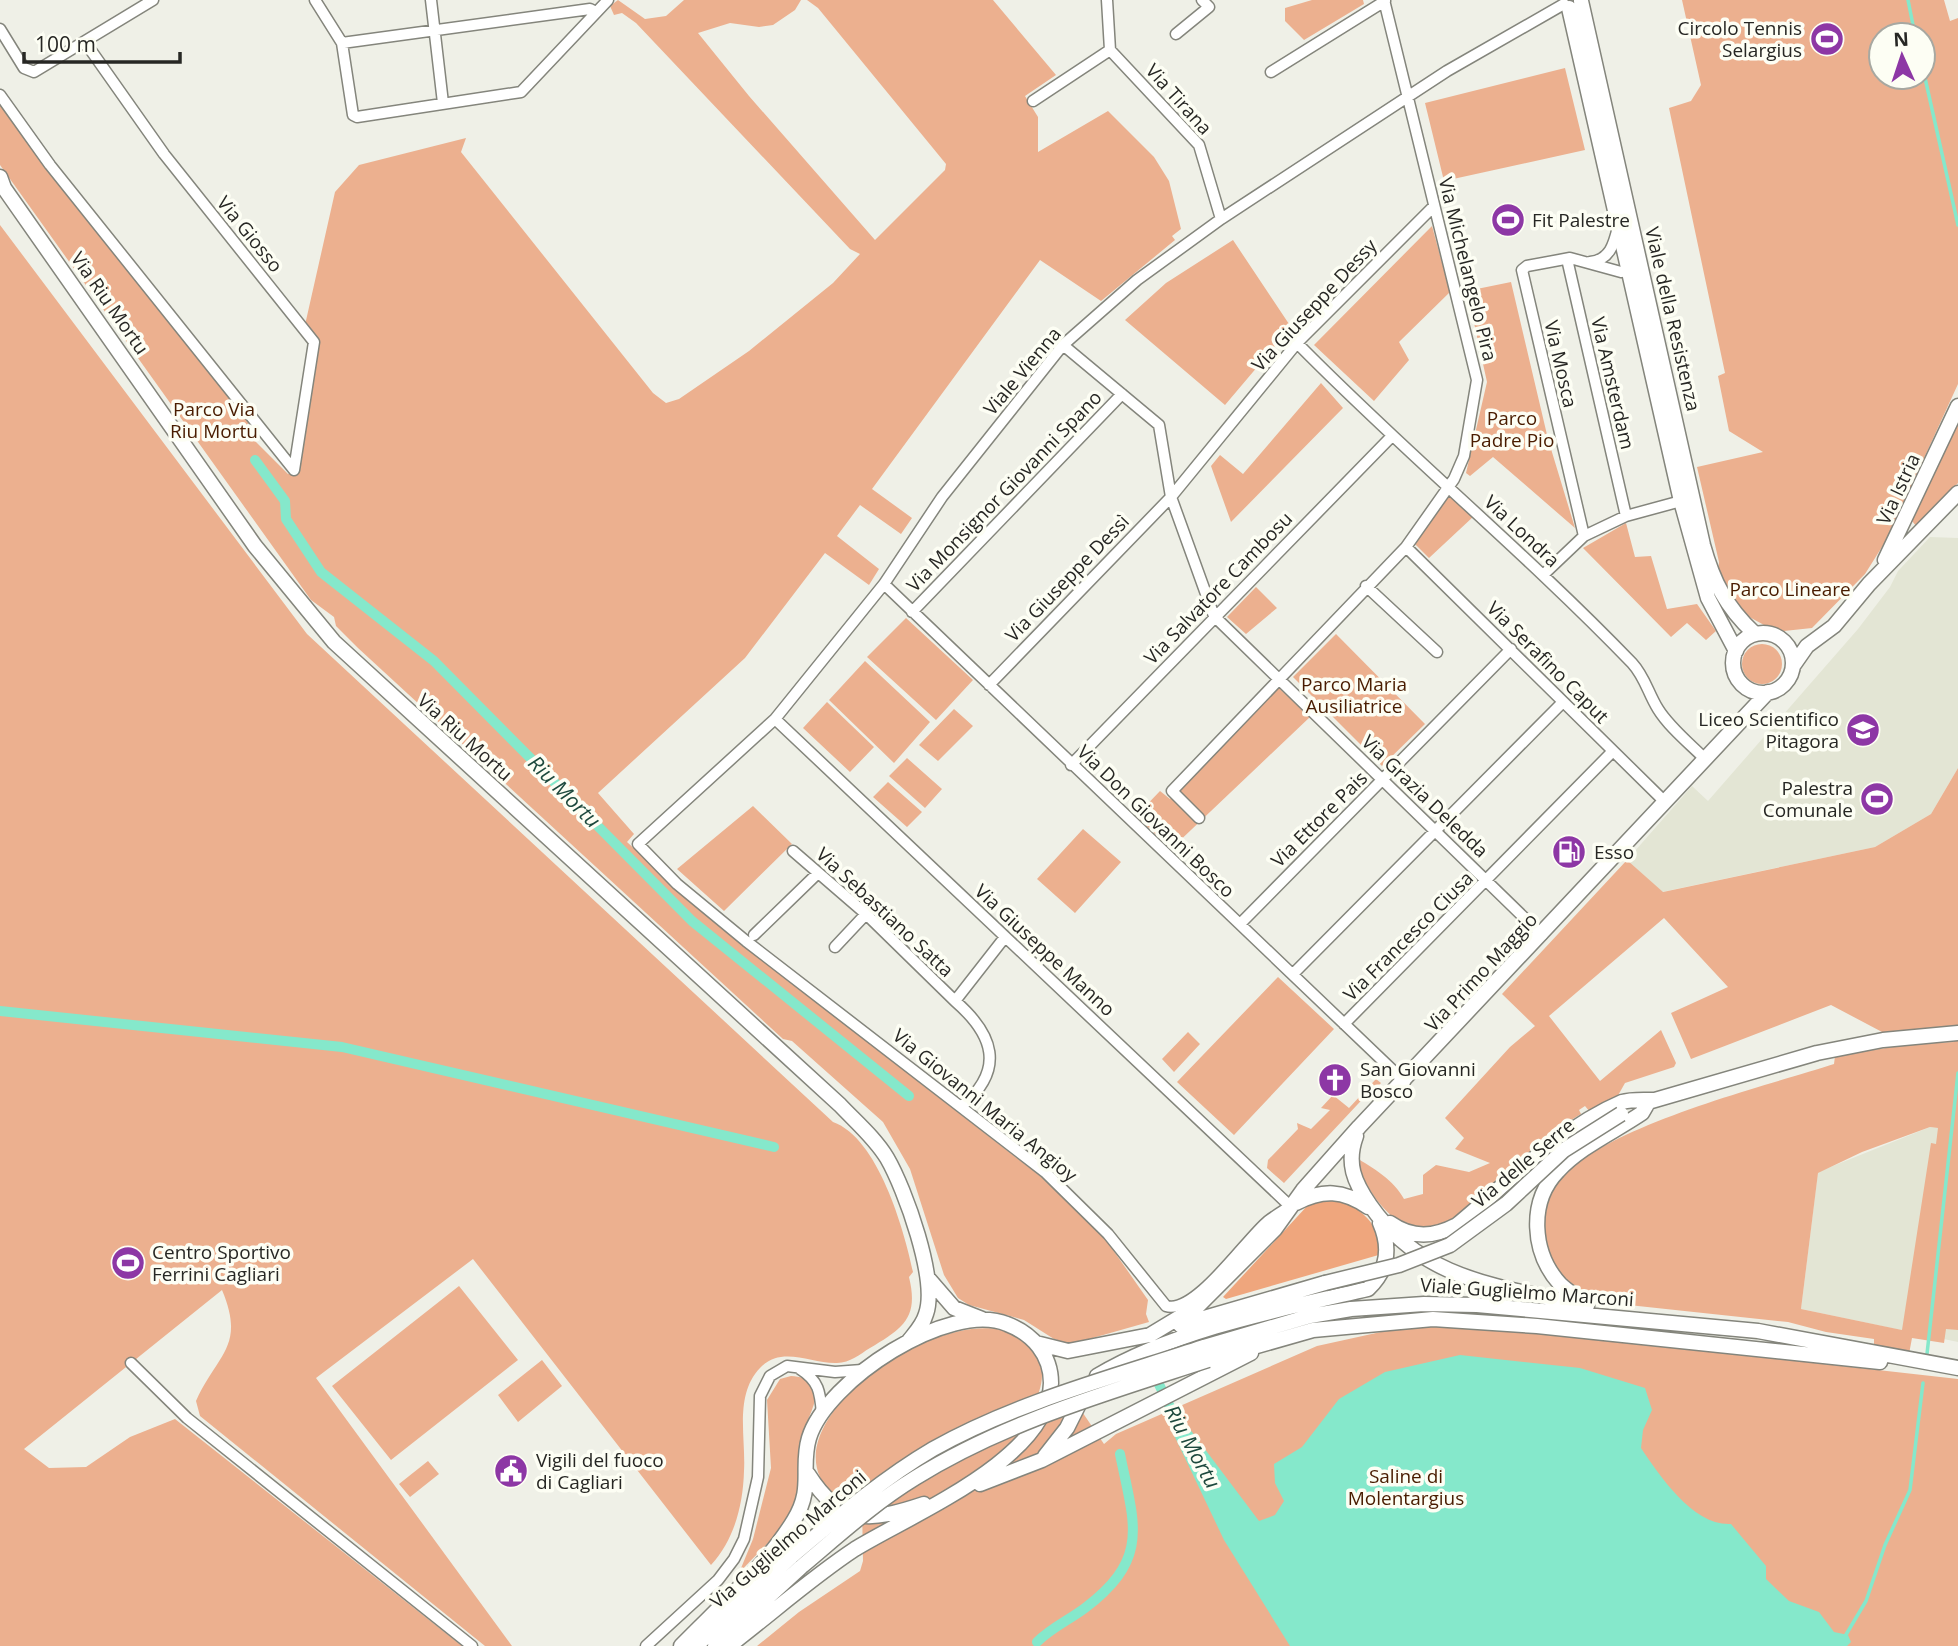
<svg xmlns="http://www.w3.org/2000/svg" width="1958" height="1646" font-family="'Open Sans',sans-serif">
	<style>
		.built { fill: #e3e5d4 }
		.green { fill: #ecb08f; fill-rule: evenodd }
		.forest { fill: #efa67d }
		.water { fill: #85e8cb }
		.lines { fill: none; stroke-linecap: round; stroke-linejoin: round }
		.stream { stroke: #85e8cb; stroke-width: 3.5 }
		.canal { stroke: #85e8cb; stroke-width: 10 }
		.street-casing { stroke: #84857c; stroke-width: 13 }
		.secondary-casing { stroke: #84857c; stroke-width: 17 }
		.street { stroke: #fff; stroke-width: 10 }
		.secondary { stroke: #fff; stroke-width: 14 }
		.secondary-bridge-casing { stroke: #84857c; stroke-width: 17; stroke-linecap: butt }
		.secondary-bridge { stroke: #fff; stroke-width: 14 }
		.labels { text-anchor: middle; stroke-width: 7; stroke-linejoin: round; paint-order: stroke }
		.poi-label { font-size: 19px; fill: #272724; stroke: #fdfef4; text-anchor: start }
		.street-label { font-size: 19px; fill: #272724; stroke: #fdfef4 }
		.park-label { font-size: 19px; fill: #491c00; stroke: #fdfef4 }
		.water-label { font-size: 21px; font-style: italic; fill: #1d493d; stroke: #fdfef4 }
	</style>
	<rect width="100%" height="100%" fill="#eff0e7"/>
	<path class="built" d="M1930,537L1958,538V768L1931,814L1875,847L1662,892L1627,860L1692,786L1708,801L1858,629L1890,587L1898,571Z
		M1930,1127L1958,1130V1342L1801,1309L1818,1172Z"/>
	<path class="green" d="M618,0L645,19L666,16L684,0H801L795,10L773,25L759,27L730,23L698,33L749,96L875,240L945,170L946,164L818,8L807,0H993L1056,75L1025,96L1038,117V152L1108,111L1154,157L1169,181L1181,229L1172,236L1175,240L1101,301L1040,260L872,489L912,518L901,534L860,505L837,536L879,569L869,585L825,553L745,658L598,793L634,834L627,842L722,929L1040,1176L1104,1237L1148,1300L1146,1314L1149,1322L1082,1341L1067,1343L1054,1339L1024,1320L969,1305L958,1298L944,1275L910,1169L883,1122L792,1041L783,1039L358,648L336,626L334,617L311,600L0,165V96L249,423L242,428L288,474L297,473L300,464L319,342L305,325L335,192L359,165L466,138L461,152L653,393L666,403L679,399L749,351L833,283L860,254L850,249L636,23L622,13L614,15L610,6Z
		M1312,0H1363L1364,4L1304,40L1285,21V8Z
		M1682,0H1944L1950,21L1958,18V384L1887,539L1865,574L1812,628L1784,631L1764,625L1742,613L1718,571L1719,562L1697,467L1763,452L1729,431L1718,376L1725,373L1669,108L1691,101L1701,85ZM1881,35H1923V77H1881Z
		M1565,68L1585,150L1444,181L1425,103Z
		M0,225L307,634L833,1122C878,1138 904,1229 913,1272L909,1277C919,1318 903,1328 870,1348C860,1354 850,1363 837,1363C811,1364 782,1345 760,1368C734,1395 746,1438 744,1471C743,1506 734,1540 711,1565L473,1259L316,1378L512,1646H485L200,1416L196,1401C217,1354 246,1347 222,1290L24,1449L49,1468L86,1467L130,1437L175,1419L462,1646H0Z
		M1432,226L1450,292L1399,342L1409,360L1374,401L1314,345Z
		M1233,240L1291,327L1225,405L1125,320L1166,283Z
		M1511,282L1548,439L1575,528L1493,457L1470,476L1466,473L1487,382L1467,291Z
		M1321,383L1343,408L1231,522L1211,466L1220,455L1243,474Z
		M1958,418V483L1917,527L1912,521Z
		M1450,494L1474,516L1429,558L1414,543Z
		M1626,523L1635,557L1651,556L1667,609L1697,604L1716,631L1706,640L1687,623L1671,637L1583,548Z
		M1256,587L1277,608L1246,634L1227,617Z
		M906,618L973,680L936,720L867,657Z
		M1336,634L1425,724L1382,766L1293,677Z
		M1742 664a20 20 0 1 1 40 0a20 20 0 1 1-40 0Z
		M865,661L930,722L894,763L829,700Z
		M1279,688L1310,717L1171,849L1136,816L1160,791L1170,799Z
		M827,702L874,747L850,772L803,728Z
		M954,709L973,726L938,761L919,745Z
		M907,758L942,789L925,808L889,776Z
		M1958,768V1330L1946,1329L1944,1343L1912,1338L1909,1354L1874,1349V1339L1826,1332L1788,1322L1610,1303C1579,1294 1549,1276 1545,1241C1543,1220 1543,1205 1555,1186C1592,1128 1767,1086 1834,1064L1835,1056L1911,1044L1954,1042L1953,1026L1884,1033L1831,1005L1691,1059L1671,1013L1728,987L1664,918L1549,1016L1600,1081L1661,1030L1676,1063L1674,1067L1625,1083L1616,1099L1590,1112L1585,1106L1579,1110L1581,1114L1558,1128V1136C1531,1158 1504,1179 1477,1201C1467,1209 1455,1222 1442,1227C1399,1243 1365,1191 1355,1157C1373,1168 1394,1180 1404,1199L1423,1194V1175L1436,1165L1469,1172L1490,1163L1455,1149L1464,1138L1445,1118L1510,1047L1535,1026L1502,994L1627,860L1663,892L1875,847L1931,814ZM1930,1127L1938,1128L1936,1144L1931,1143L1902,1330L1801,1309L1818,1173L1862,1152Z
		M888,782L922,812L907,827L873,797Z
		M753,806L792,844L724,911L677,869Z
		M1083,829L1121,862L1075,913L1037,879Z
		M1278,977L1334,1029L1234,1135L1177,1082Z
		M1188,1032L1200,1044L1174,1072L1162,1059Z
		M1376,1079L1381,1083L1374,1091L1372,1089L1284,1183L1267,1168L1268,1160L1298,1129L1297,1123L1311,1129L1330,1110L1321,1108L1333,1095L1349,1108Z
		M459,1286L518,1360L391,1460L332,1386Z
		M1455,1326L1502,1328L1958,1379V1646H757L799,1612L860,1571L863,1561L862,1505C842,1502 829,1496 820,1477C785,1402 977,1282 1031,1347C1049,1369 1042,1388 1031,1411L1072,1397L1104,1444L1116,1434L1317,1346L1399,1328Z
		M542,1360L562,1386L518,1422L498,1395Z
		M791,1376C837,1379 805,1417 802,1438C799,1464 805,1487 792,1512C780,1534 756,1554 739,1573L753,1539L771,1468L767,1400L780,1379Z
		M428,1461L439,1474L410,1497L399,1484Z"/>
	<path class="forest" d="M1333,1195C1360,1209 1380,1222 1382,1254L1226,1299L1223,1297L1308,1205Z"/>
	<path class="water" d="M1460,1355L1580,1368L1645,1388L1652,1410L1643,1430L1641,1448C1660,1476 1693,1526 1731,1524L1766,1566V1579L1789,1601L1819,1612L1834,1632L1848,1635L1851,1642L1847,1646H1290L1224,1540L1174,1435L1189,1428L1259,1521L1275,1515L1284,1501L1275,1483L1274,1464L1302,1447L1339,1399L1385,1372Z"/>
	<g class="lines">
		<path class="stream" d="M1908,0L1915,35
			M1923,69L1958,225
			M1927,1354L1958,1073
			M1844,1638L1866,1601L1885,1545L1910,1490L1923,1383"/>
		<path class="canal" d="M255,460L285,501L286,519L321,572L434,661L692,921L909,1096
			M0,1011L342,1047L774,1147
			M1153,1372L1187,1442
			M1037,1642C1051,1628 1069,1620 1085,1608C1151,1558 1134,1524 1120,1454"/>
		<g class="street-casing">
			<path id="street" d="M315,0L342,43L353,115L357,117L521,92L608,0
				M431,0L443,103
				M1107,0L1110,50L1199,145L1221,219
				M0,29L24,68L34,72L153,0
				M1176,34L1209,7L1202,0
				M85,42L164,154L314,342L294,470
				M342,43L590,9L596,12
				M1271,72L1385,1
				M0,95L50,165L294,470
				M1033,101L1110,50
				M1567,259L1626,516
				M1590,262C1610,260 1614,244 1618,227
				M1297,343C1405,453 1524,551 1632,663C1645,677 1648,693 1658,709C1669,727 1690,744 1705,759
				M1063,345L1159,425L1171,497L1214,616L1542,935
				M1584,536L1522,270L1527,266L1570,258L1621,272L1630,271
				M1406,547L1665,802
				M1543,575L1584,536L1626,516L1681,501
				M884,584L1405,1082
				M1366,586L1437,652
				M912,612L1122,394
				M989,685L1171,497L1297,343L1434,206
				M775,719L1290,1206C1283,1211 1275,1216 1268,1221C1246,1239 1195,1315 1166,1306L1108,1234L1045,1172L746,941L677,884L638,844L775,719L884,584L942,497L1063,345L1137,280L1221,219L1447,71L1564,4
				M1071,765L1391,437
				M1199,818L1172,791L1406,547L1454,479L1464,456L1477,380L1384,0
				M793,851L866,914L955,1001L1005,937
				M1240,924L1511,649
				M754,935L818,873
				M835,947L866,914
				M1293,974L1563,702
				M955,1001C993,1034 1006,1069 962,1106
				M1344,1024L1613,751
				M131,1363L187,1418L472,1646
				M800,1369C819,1381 820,1392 822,1413
				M646,1646L718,1580L734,1559L744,1539L758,1477L760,1396L770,1376L787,1366L835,1372L862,1370"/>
		</g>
		<g class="secondary-casing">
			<path id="secondary" d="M1581,1L1703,545C1713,581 1726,607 1754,633
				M1569,8L1681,501L1708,598L1736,651
				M0,177L4,188L255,546L334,642L840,1105C856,1122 875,1138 887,1158C905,1189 938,1280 926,1314C923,1325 915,1333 908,1342
				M1885,560L1958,406
				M1733 663a30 30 0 1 1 60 0a30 30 0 1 1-60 0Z
				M1793,666L1807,646L1834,626L1869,584L1958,493
				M1648,1102L1817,1053L1883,1040L1958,1033
				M1356,1136C1346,1163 1354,1182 1370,1205C1424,1283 1502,1286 1587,1306
				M1296,1203C1323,1189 1343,1190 1368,1207
				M1390,1223C1413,1239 1434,1237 1457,1225C1509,1182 1559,1129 1622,1102C1631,1099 1644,1100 1654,1100
				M928,1278L954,1308L982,1319
				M1585,1303C1577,1297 1567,1291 1560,1284C1532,1253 1528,1202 1558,1171C1580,1147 1614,1132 1642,1113L1649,1101
				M1180,1325L1325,1283
				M1036,1343L1068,1351L1150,1335L1198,1306L1275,1229L1303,1190L1359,1127L1768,692
				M1204,1347L1310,1316L1351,1309L1424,1304L1477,1305L1758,1331L1958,1368
				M1208,1360L1313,1330L1433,1319L1537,1326L1880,1362
				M1097,1376C1174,1330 1281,1309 1368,1289C1388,1270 1391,1248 1380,1223
				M1045,1456L1067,1428L1083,1396
				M808,1474C841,1526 870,1522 924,1504
				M980,1484L1042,1460L1251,1353
				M681,1646C718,1608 767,1565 794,1520C814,1488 800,1468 809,1438C826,1381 949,1300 1007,1324C1033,1334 1051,1355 1051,1383C1049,1459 910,1515 855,1549C811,1578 771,1614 729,1646
				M696,1646L792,1556
				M715,1646L801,1567"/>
		</g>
		<use href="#street" class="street"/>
		<use href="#secondary" class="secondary"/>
		<g class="secondary-bridge-casing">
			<path id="secondary-bridge" d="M1325,1283L1399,1265L1450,1245L1506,1204L1564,1150L1621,1114
				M792,1556C837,1518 882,1479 933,1449C1017,1402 1113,1377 1204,1347
				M801,1567C838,1536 874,1503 915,1478C1005,1422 1107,1393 1208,1360"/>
		</g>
		<use href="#secondary-bridge" class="secondary-bridge"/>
	</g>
	<defs>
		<g id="stadium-disc" transform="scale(1.75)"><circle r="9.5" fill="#8d37a5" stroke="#fdfef4"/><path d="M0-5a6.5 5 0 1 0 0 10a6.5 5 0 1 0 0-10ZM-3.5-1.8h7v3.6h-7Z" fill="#fff"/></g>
		<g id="school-disc" transform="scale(1.75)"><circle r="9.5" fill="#8d37a5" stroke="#fdfef4"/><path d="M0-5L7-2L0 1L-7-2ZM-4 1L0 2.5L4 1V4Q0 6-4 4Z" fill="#fff"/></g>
		<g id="fuel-disc" transform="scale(1.75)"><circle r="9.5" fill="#8d37a5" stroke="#fdfef4"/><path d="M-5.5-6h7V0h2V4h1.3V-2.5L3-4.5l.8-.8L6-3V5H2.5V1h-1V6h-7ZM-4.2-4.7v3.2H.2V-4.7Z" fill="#fff"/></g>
		<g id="church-disc" transform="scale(1.75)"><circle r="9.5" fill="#8d37a5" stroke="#fdfef4"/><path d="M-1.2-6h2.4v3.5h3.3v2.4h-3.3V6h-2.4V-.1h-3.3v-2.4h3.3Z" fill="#fff"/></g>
		<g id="civic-disc" transform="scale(1.75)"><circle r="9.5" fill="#8d37a5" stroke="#fdfef4"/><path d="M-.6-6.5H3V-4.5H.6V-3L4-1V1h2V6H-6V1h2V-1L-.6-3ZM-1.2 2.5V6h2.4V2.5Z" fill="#fff"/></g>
	</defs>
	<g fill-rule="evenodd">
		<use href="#stadium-disc" x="1827" y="39"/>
		<use href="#stadium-disc" x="1508" y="220"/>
		<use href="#school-disc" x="1863" y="730"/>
		<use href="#stadium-disc" x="1877" y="799"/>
		<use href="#fuel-disc" x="1569" y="852"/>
		<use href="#church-disc" x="1335" y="1080"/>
		<use href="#stadium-disc" x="128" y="1263"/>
		<use href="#civic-disc" x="511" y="1471"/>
	</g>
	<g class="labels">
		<g class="poi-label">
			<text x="1802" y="35" text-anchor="end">Circolo Tennis<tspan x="1802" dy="22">Selargius</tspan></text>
			<text x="1532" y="227">Fit Palestre</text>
			<text x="1839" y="726" text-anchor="end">Liceo Scientifico<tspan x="1839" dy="22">Pitagora</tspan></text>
			<text x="1853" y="795" text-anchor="end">Palestra<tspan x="1853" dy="22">Comunale</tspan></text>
			<text x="1594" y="859">Esso</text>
			<text x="1360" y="1076">San Giovanni<tspan x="1360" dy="22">Bosco</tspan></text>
			<text x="152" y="1259">Centro Sportivo<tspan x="152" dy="22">Ferrini Cagliari</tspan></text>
			<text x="536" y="1467">Vigili del fuoco<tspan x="536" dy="22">di Cagliari</tspan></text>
		</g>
		<g class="street-label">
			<text transform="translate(1179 99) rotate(48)" y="7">Via Tirana</text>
			<text transform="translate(250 234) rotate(51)" y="7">Via Giosso</text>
			<text transform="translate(1468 269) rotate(76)" y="7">Via Michelangelo Pira</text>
			<text transform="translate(110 303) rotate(55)" y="7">Via Riu Mortu</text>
			<text transform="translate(1314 305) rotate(-47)" y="7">Via Giuseppe Dessy</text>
			<text transform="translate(1673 319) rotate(77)" y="7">Viale della Resistenza</text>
			<text transform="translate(1561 364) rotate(77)" y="7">Via Mosca</text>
			<text transform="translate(1022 371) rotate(-50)" y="7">Viale Vienna</text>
			<text transform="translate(1613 383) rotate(77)" y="7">Via Amsterdam</text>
			<text transform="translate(1898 489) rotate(-65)" y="7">Via Istria</text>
			<text transform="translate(1004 491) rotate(-46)" y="7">Via Monsignor Giovanni Spano</text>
			<text transform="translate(1522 531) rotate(43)" y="7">Via Londra</text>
			<text transform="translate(1067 578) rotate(-46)" y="7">Via Giuseppe Dessì</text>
			<text transform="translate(1218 588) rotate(-46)" y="7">Via Salvatore Cambosu</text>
			<text transform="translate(1548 662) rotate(45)" y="7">Via Serafino Caput</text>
			<text transform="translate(465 737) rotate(42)" y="7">Via Riu Mortu</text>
			<text transform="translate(1425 796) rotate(44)" y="7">Via Grazia Deledda</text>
			<text transform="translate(1319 819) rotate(-45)" y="7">Via Ettore Pais</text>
			<text transform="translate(1156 821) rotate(44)" y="7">Via Don Giovanni Bosco</text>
			<text transform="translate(885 912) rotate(43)" y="7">Via Sebastiano Satta</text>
			<text transform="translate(1408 936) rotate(-45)" y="7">Via Francesco Ciusa</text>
			<text transform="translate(1045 950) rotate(43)" y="7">Via Giuseppe Manno</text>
			<text transform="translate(1481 972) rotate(-47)" y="7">Via Primo Maggio</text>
			<text transform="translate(985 1105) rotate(39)" y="7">Via Giovanni Maria Angioy</text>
			<text transform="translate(1523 1163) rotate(-40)" y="7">Via delle Serre</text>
			<text transform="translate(1527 1292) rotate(4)" y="7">Viale Guglielmo Marconi</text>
			<text transform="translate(788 1539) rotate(-41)" y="7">Via Guglielmo Marconi</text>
		</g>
		<g class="park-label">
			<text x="214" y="416">Parco Via<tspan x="214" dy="22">Riu Mortu</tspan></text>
			<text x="1512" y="425">Parco<tspan x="1512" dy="22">Padre Pio</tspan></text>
			<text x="1790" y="596">Parco Lineare</text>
			<text x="1354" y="691">Parco Maria<tspan x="1354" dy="22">Ausiliatrice</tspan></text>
			<text x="1406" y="1483">Saline di<tspan x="1406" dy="22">Molentargius</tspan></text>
		</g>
		<g class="water-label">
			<text transform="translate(564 792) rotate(45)" y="7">Riu Mortu</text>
			<text transform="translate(1192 1447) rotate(61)" y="7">Riu Mortu</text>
		</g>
	</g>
	<g transform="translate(1902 56) rotate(357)"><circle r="33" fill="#fdfef4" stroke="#a7a8a1" stroke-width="2"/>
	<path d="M0-5L12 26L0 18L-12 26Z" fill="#8d37a5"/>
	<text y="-10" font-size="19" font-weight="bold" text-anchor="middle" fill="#272724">N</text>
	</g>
	<path d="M24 52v10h156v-10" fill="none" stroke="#272724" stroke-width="3.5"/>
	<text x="35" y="52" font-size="21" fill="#272724" stroke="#fdfef4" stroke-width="5" paint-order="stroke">100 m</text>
</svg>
